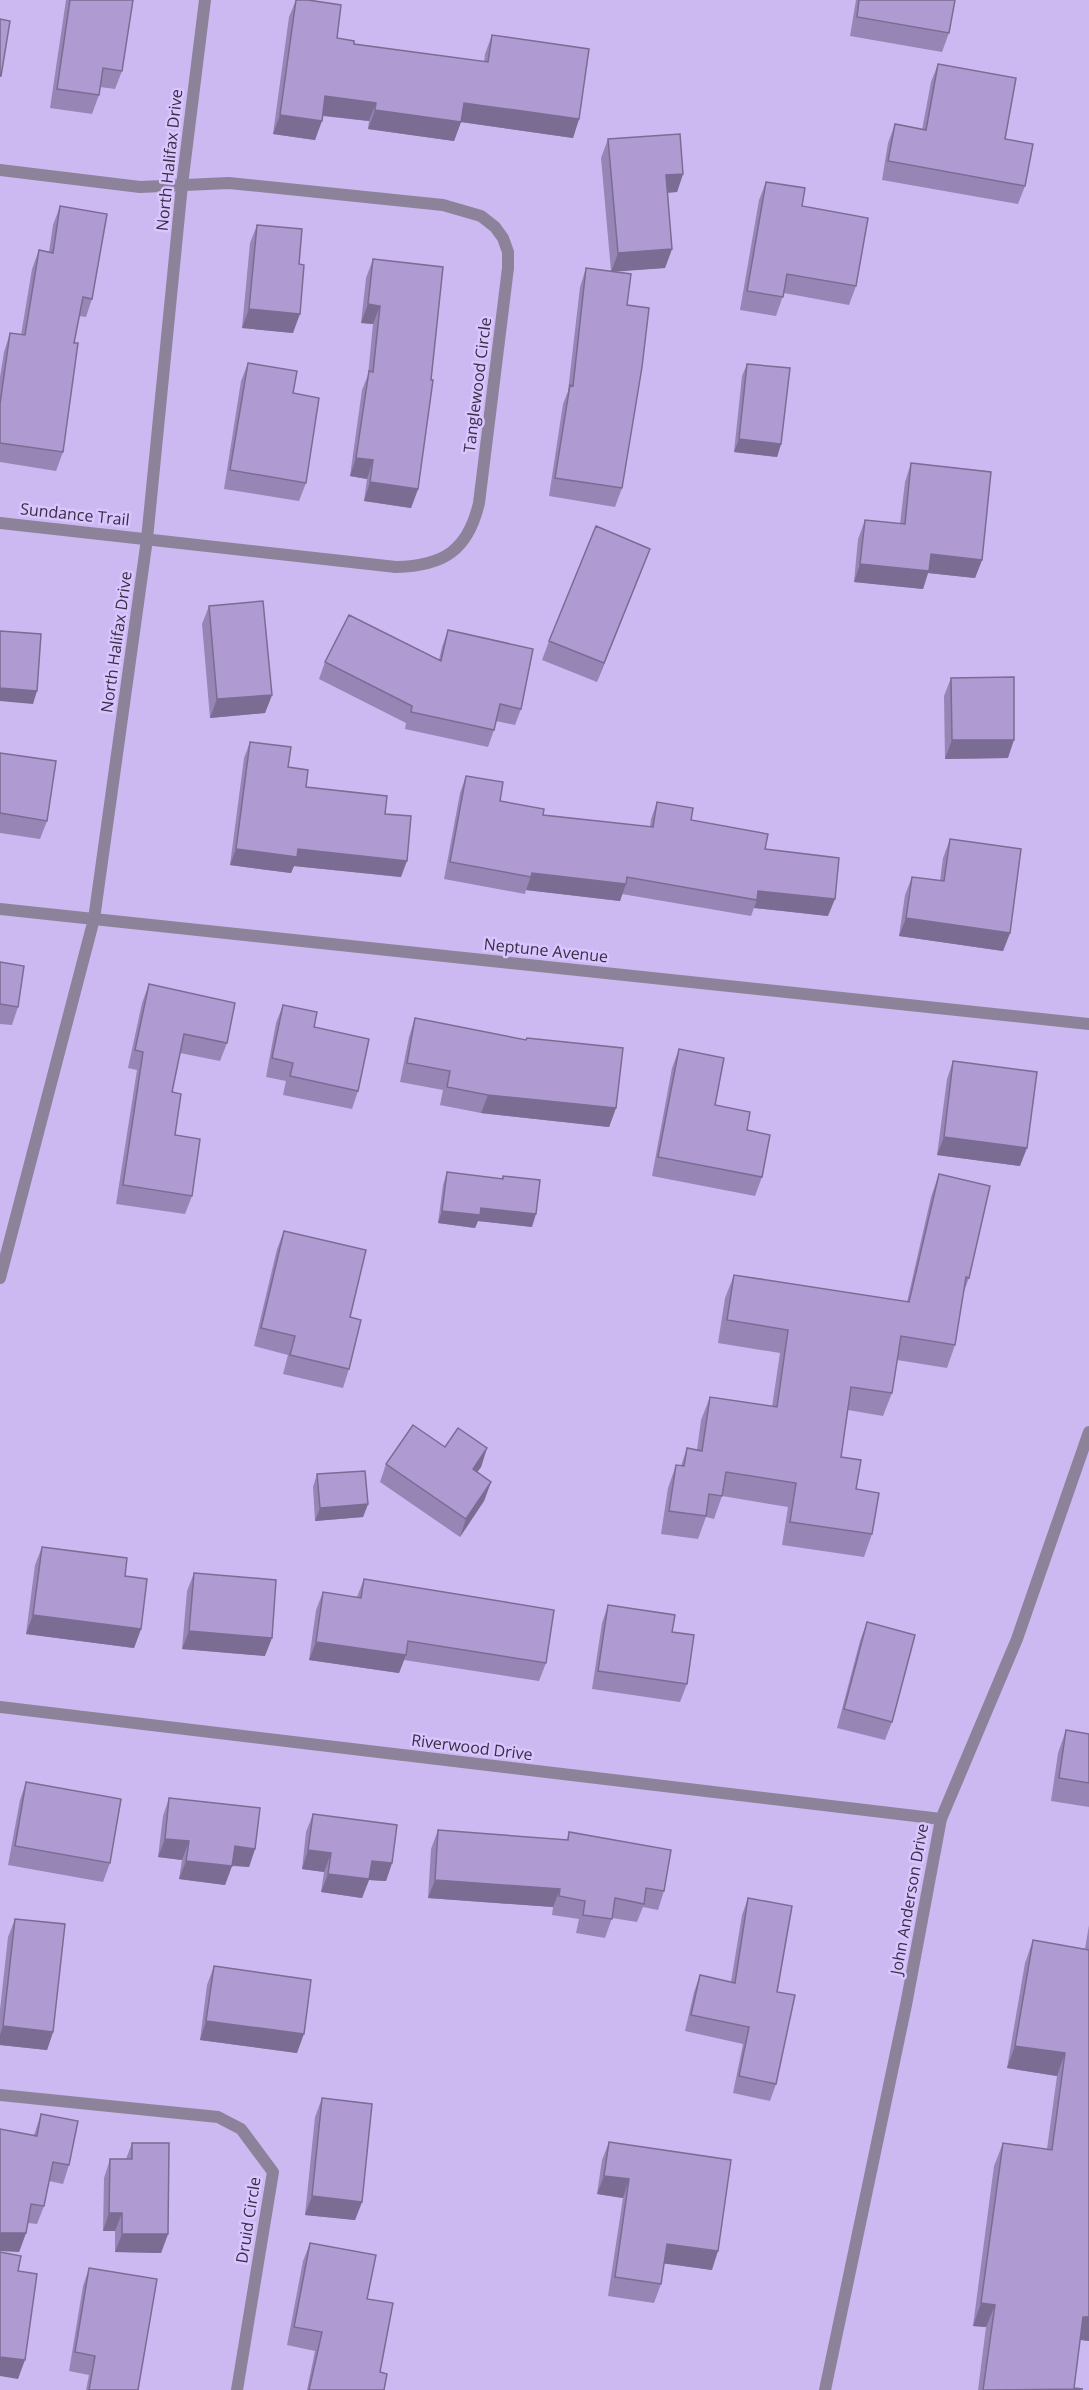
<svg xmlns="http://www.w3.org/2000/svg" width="1089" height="2390" font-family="'Open Sans',sans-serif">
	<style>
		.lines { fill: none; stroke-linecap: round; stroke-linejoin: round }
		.minor { stroke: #8c839b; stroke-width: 12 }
		.tertiary { stroke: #8c839b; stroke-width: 12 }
		.wall { fill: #9685b5 }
		.shaded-wall { fill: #7a6c93 }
		.building { fill: #af9bd2; stroke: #7a6c93; stroke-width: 1.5 }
		.labels { text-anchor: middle; stroke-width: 5; stroke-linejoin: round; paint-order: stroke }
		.street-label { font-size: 16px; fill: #372f45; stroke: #dac5ff }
	</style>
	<rect width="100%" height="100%" fill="#cdb9f1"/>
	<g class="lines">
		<path class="minor" d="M0,170L140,187L229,183L443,205L481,216L495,227L503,238L508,252V268L479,503C468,550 444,566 396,567L0,523
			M94,919L1089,1024
			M0,1707L941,1819
			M0,2095L218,2117L241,2129L273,2172L237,2390
			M825,2390L906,2005L941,1819L1017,1639L1089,1432"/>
		<path class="tertiary" d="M0,909L94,919
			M0,1278L94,919L147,539L182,185L205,0"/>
	</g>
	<path class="wall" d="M66,0H133L122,71L115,89L100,87L99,95L92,114L50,108Z
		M296,0L337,38L354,44L484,62L485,54L492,35L579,119L573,138L461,122L454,141L368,129L369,121L322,116L315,140L273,134L289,17Z
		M856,0H955L949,33L942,52L850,36Z
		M938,64L1025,186L1018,204L882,180L888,143L895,124L922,130L931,82Z
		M608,139L683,174L677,192L667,193L672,249L665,268L614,271L627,305L622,488L615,507L549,496L563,404L568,391L580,287L586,268L611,271L601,158Z
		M766,182L802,206L856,286L849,305L784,293L776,316L740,310L759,200Z
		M60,206L92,299L86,317L79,316L74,343L63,452L56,471L0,462V377L4,352L10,333L21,335L32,269L39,250L49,252L53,225Z
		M257,225L293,333L242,328L250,243Z
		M373,259L418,489L411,508L364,501L367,479L350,476L362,390L368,375L373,324L361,323L366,278Z
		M248,363L293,393L306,483L299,501L224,489L241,381Z
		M747,364L781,444L777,457L734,452L742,376Z
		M911,463L982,560L975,578L928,573L923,589L854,582L858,539L865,520L900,524L905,482Z
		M650,549L597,682L542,660L549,641Z
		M209,606L272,695L265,713L210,718L202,624Z
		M448,630L521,709L515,725L496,721L494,730L488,747L405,729L406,723L319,679L325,662L439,660L442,647Z
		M951,678L1008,758L945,759L944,696Z
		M250,742L288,767L306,787L385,814L401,877L294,866L291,873L230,865L244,758Z
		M0,753L47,821L40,839L0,833Z
		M466,776L500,801L543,815L650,827L651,819L657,802L691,820L765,849L828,916L754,908L751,916L622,894L620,901L526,890L525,894L444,879L460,793Z
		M950,839L1010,933L1003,951L899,936L905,895L912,877L940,881L943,858Z
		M0,962L18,1007L12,1025L0,1024Z
		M149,984L227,1043L220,1061L180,1053L172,1092L175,1135L192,1196L185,1214L116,1204L137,1070L128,1068L142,1003Z
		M283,1005L358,1091L352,1109L283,1095L286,1081L266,1077L276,1023Z
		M415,1018L616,1108L609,1127L481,1113L440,1105L443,1090L400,1082L409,1037Z
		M679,1049L715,1105L747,1130L762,1177L755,1196L652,1176L672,1068Z
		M953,1061L1020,1166L937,1155L947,1079Z
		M447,1172L502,1179L503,1176L532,1227L478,1221L475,1228L438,1223L443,1185Z
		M939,1174L969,1278L963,1294L955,1345L947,1368L897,1360L892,1393L883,1416L848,1410L841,1457L856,1489L872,1534L864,1557L782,1545L788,1507L722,1496L714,1519L706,1517L698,1539L661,1534L668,1488L676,1465L681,1466L687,1448L697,1450L701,1420L710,1397L772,1407L780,1353L718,1343L725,1298L734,1275L907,1302L931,1197Z
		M284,1231L350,1317L349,1369L343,1388L283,1374L288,1355L254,1346L277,1249Z
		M445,1447L487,1448L481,1467L477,1472L491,1482L484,1501L460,1537L380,1482L386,1464Z
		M317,1474L368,1504L363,1517L315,1521L313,1487Z
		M42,1547L125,1576L141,1629L134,1648L26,1634L35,1565Z
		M194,1573L265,1656L182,1649L187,1591Z
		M364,1579L546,1663L539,1681L404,1660L399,1673L309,1660L316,1610L323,1592L357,1597Z
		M608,1605L672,1632L687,1684L680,1702L592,1689L602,1623Z
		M867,1622L892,1722L885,1740L837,1728L860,1641Z
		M1066,1730L1089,1734V1807L1051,1801L1058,1753Z
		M26,1782L110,1863L103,1882L8,1865L20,1800Z
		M169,1798L255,1849L249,1867L232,1866L225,1885L179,1879L182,1860L158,1857L163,1816Z
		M313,1814L392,1863L386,1881L369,1880L362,1898L321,1892L324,1872L302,1869L306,1832Z
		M438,1830L567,1840L569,1832L664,1891L658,1910L643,1907L637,1922L612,1918L605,1938L576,1933L579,1919L552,1915L553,1907L428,1898L431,1849Z
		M748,1898L777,1992L776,2084L770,2101L733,2093L743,2044L685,2031L694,1992L700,1975L731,1982L742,1915Z
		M15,1919L53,2032L47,2050L0,2045V2010L8,1937Z
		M1089,1925V2341L1080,2340L1074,2388L1083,2390H978L986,2327L973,2326L994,2166L1003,2143L1047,2149L1057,2076L1007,2068L1025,1963L1033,1940L1085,1949Z
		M214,1966L297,2053L200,2040L207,1985Z
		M322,2098L362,2202L355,2220L305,2215L315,2117Z
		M41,2114L69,2165L63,2184L49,2181L44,2206L37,2224L28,2223L26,2233L19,2252L34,2135Z
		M609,2142L712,2270L664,2263L661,2284L654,2303L608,2296L623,2198L597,2194L602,2160Z
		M132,2143L168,2234L161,2253L115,2252V2231H103L104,2178L110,2159H126Z
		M310,2243L367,2299L384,2390H307L315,2351L287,2345L303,2261Z
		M89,2268L138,2390H86L89,2375L69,2371L83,2286Z"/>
	<path class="shaded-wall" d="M325,96L376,103L369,121L318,115Z
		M464,103L579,119L573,138L461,122L454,141L368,129L375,110Z
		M280,115L322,121L315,140L273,134Z
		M683,174L677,192L659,193L666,175Z
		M672,249L665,268L611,272L618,253Z
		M368,304L380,306L373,324L361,323Z
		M249,309L300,314L293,333L242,328Z
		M739,439L781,444L777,457L734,452Z
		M356,458L373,460L367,479L350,476Z
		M370,482L418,489L411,508L364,501Z
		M650,549L643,567L597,682L604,663Z
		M931,554L982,560L975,578L928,573L923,589L854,582L860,564Z
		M0,688L37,691L33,704L0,701Z
		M272,695L265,713L210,718L217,699Z
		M952,740H1014L1008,758L945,759Z
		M236,849H298L407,861L401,877L294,866L291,873L230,865Z
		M532,873L626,884L620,901L526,890Z
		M758,891L835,899L828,916L754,908L757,900Z
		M906,918L1010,933L1003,951L899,936Z
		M488,1095L616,1108L609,1127L481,1113Z
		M944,1137L1027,1148L1020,1166L937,1155Z
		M481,1208L536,1214L532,1227L478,1221L475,1228L438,1223L442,1211Z
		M487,1448L481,1467L466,1488L473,1469Z
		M491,1482L484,1501L460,1537L466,1519Z
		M368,1504L363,1517L315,1521L320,1508Z
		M33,1615L141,1629L134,1648L26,1634Z
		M189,1631L272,1638L265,1656L182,1649Z
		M316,1642L406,1655L399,1673L309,1660Z
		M165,1839L189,1841L182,1860L158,1857Z
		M235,1846L255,1849L249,1867L228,1865Z
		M308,1850L331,1853L324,1872L302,1869Z
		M186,1861L232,1866L225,1885L179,1879Z
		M372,1861L392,1863L386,1881L369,1880L362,1898L321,1892L328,1874Z
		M435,1880L560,1889L553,1907L428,1898Z
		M206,2021L304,2034L297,2053L200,2040Z
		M3,2026L53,2032L47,2050L0,2045V2035Z
		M1015,2046L1065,2053L1057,2076L1007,2068Z
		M604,2176L629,2179L623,2198L597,2194Z
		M312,2196L362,2202L355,2220L305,2215Z
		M109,2213H122L115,2231H103Z
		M1,2233H26L19,2252L0,2251V2236Z
		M122,2234H168L161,2253L115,2252Z
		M667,2244L718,2251L712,2270L660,2263Z
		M981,2303L995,2305L986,2327L973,2326Z
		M1083,2317H1089V2341L1075,2339Z
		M0,2357L25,2360L18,2379L0,2376Z"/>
	<path class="building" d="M70,0H133L122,71L103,68L99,95L57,89Z
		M296,0H308L341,5L337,38L354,41V44L488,62L492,35L589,49L579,119L464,103L461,122L375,110L376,103L325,96L322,121L280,115Z
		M859,0H955L949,33L857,17Z
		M0,19L10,21L1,76H0Z
		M938,64L1016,78L1005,139L1033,144L1025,186L888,161L895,124L926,130Z
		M680,134L683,174L666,175L672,249L618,253L608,139Z
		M766,182L805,188L802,206L868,218L856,286L787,274L783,297L747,291Z
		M60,206L107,214L92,299L83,297L74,343H78L63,452L0,443V404L10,333L25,335L39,250L53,253Z
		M257,225L302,229L299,264L304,265L300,314L249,309Z
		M373,259L443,267L431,380H433L418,489L370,482L373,460L356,458L369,371L373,372L380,306L368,304Z
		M586,268L631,274L627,305L649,308L642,367L622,488L555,478L570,385L573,386Z
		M248,363L297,371L293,393L319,398L306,483L230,470Z
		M747,364L790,368L781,444L739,439Z
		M911,463L991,472L982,560L931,554L929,571L860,564L865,520L905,524Z
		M596,526L650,549L604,663L549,641Z
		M263,601L272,695L217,699L209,606Z
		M349,615L441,661L448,630L533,649L521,709L500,704L494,730L411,712L412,706L325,662Z
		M0,631L41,634L37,691L0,688Z
		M1014,677V740H952L951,678Z
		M250,742L291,747L288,767L308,770L306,787L387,796L385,814L411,816L407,861L298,849L297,857L236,849Z
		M0,753L56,761L47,821L0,813Z
		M466,776L503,782L500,801L544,809L543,815L653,827L657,802L693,808L691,820L768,834L765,849L839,858L835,899L758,891L757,900L627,877L626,884L532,873L531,877L450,862Z
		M950,839L1021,849L1010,933L906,918L912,877L944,881Z
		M0,962L24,966L18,1007L0,1004Z
		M149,984L235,1003L227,1043L184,1034L172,1092L181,1094L175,1135L200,1139L192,1196L123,1185L143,1052L135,1050Z
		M283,1005L317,1012L314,1027L369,1039L358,1091L290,1076L293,1063L272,1058Z
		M415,1018L526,1040L527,1038L623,1048L616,1108L488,1095L447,1087L450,1071L407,1063Z
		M679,1049L724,1058L715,1105L750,1112L747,1130L770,1135L762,1177L658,1157Z
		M953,1061L1037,1072L1027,1148L944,1137Z
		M447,1172L503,1179V1176L540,1180L536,1214L481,1208L480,1215L442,1211Z
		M939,1174L990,1186L969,1278L966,1277L955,1345L901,1336L892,1393L851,1387L841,1457L861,1460L856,1489L879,1493L872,1534L790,1522L796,1483L726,1472L722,1496L709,1494L706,1516L669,1511L676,1465L684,1466L687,1448L702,1451L710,1397L777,1407L788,1330L727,1320L734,1275L909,1302Z
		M284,1231L366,1250L350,1317L361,1320L349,1369L290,1355L295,1336L261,1328Z
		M413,1425L445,1447L458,1428L487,1448L473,1469L491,1482L466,1519L386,1464Z
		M365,1471L368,1504L320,1508L317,1474Z
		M42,1547L127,1558L125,1576L147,1579L141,1629L33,1615Z
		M194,1573L276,1580L272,1638L189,1631Z
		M364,1579L554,1610L546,1663L408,1641L406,1655L316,1642L323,1592L361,1598Z
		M608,1605L675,1615L672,1632L694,1635L687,1684L598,1671Z
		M867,1622L915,1635L892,1722L844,1709Z
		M1066,1730L1089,1734V1783L1059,1778Z
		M26,1782L121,1799L110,1863L15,1846Z
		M169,1798L260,1808L255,1849L235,1846L232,1866L186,1861L189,1841L165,1839Z
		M313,1814L397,1825L392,1863L372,1861L369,1879L328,1874L331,1853L308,1850Z
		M438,1830L568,1840L569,1832L671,1850L664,1891L646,1888L644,1904L615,1898L612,1919L583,1915L585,1901L559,1896L560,1889L435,1880Z
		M748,1898L792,1906L777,1992L795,1995L776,2084L739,2076L749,2027L691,2015L700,1975L735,1983Z
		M15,1919L65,1924L53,2032L3,2026Z
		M1033,1940L1089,1950V2317H1083L1074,2388L1083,2389L983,2390L995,2305L981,2303L1003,2143L1052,2150L1065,2053L1015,2046Z
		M214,1966L311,1980L304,2034L206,2021Z
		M322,2098L372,2104L362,2202L312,2196Z
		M41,2114L78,2121L69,2165L53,2162L44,2206L31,2204L26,2233H1L0,2246V2129L37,2136Z
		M609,2142L731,2160L718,2251L667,2244L661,2284L615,2277L629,2179L604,2176Z
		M132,2143H169L168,2234H122V2213H109L110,2159H132Z
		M310,2243L376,2255L367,2299L393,2303L380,2372L387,2374L384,2390H309L322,2332L294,2327Z
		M0,2252L21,2256L18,2271L37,2274L25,2360L0,2357Z
		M89,2268L157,2279L138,2390H89L95,2356L75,2352Z"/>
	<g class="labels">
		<g class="street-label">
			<text transform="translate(169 160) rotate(-84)" y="6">North Halifax Drive</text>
			<text transform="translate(477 385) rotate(-83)" y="6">Tanglewood Circle</text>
			<text transform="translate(75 514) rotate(6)" y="6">Sundance Trail</text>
			<text transform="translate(116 642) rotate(-82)" y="6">North Halifax Drive</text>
			<text transform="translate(546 950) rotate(6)" y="6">Neptune Avenue</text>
			<text transform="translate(472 1747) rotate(7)" y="6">Riverwood Drive</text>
			<text transform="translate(909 1899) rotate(-80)" y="6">John Anderson Drive</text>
			<text transform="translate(248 2220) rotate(-81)" y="6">Druid Circle</text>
		</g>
	</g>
</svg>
